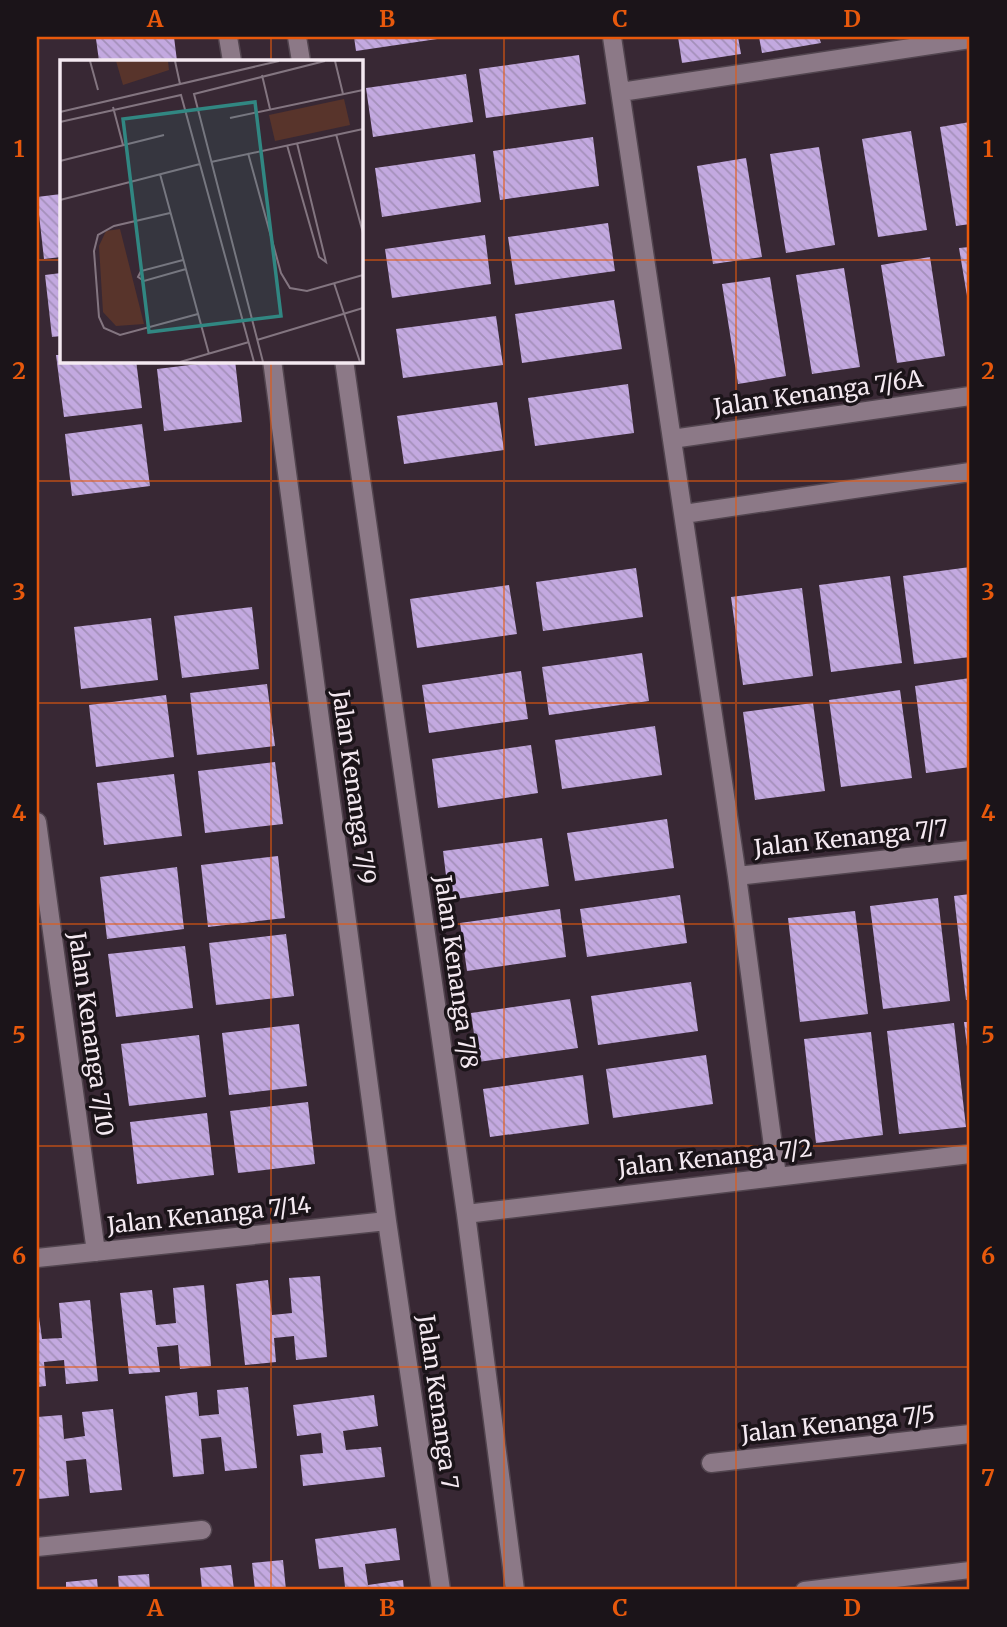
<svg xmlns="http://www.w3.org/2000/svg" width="1007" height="1627" font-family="Merriweather,serif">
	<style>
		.building { fill: url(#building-back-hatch) }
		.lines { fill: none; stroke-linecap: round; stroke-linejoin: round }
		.service-casing { stroke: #52454f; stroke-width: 19 }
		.minor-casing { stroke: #52454f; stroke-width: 21 }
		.service { stroke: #8c7987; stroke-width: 16 }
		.minor { stroke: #8c7987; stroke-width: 18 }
		.grid { fill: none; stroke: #e8590c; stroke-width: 2; stroke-opacity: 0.55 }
		.labels { text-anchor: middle; stroke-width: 7; stroke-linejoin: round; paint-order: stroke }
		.street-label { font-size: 23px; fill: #f4e9f1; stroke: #1b1419 }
		.inset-road { fill: none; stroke: #837580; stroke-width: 2 }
		.view { fill: #318782; fill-opacity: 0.15; stroke: #318782; stroke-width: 3.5 }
		.inset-edge { fill: none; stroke: #f4e9f1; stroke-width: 3.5 }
		.neatline { fill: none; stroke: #e8590c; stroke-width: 2.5 }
		.grid-label { font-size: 23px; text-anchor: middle; font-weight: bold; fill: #e8590c }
	</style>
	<defs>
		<pattern id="building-back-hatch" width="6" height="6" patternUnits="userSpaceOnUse" patternTransform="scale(1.75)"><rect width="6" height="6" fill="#c3a9e0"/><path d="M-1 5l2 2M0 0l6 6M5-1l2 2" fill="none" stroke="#a490ba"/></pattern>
	</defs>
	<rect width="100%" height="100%" fill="#382834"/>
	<path class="building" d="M113,37H174L177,61H99L96,39Z
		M354,37H443L444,38L356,51Z
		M678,37H738L741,54L682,63Z
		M759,37H819L821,43L762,53Z
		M579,55L586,104L486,118L479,69Z
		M466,74L473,122L373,137L366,88Z
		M970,122V224L956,226L940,127Z
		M911,131L927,230L878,237L862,139Z
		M593,137L599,186L500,200L493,151Z
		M819,147L835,245L786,253L770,154Z
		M475,154L481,202L382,217L375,168Z
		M746,158L762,257L713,264L697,166Z
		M61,194V257L44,259L37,197Z
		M608,223L615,271L515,285L508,237Z
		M485,235L491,284L392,298L385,249Z
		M970,247V308H969L959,248Z
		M930,257L945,356L897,363L881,265Z
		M844,268L860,367L812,374L796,275Z
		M61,273V336L52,337L45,275Z
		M770,277L786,376L738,384L722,284Z
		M614,300L622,349L522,363L515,314Z
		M496,316L503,365L403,378L396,329Z
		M56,355H61V360H136L142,408L64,417Z
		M231,360H235L242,422L164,431L157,369Z
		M628,384L634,433L535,446L528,398Z
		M497,402L504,450L404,464L397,416Z
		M142,424L150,486L72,496L65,434Z
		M970,567V657L914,664L903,576Z
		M636,568L643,617L543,631L536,582Z
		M890,576L902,663L831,672L819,585Z
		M509,585L517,634L417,648L410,599Z
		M802,588L813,676L743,685L731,597Z
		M252,607L259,669L182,678L174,616Z
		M151,618L158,680L81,689L74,627Z
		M642,653L649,701L549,715L542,667Z
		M521,671L528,719L429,733L422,685Z
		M970,678V767L926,773L915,686Z
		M267,684L275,746L197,755L190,693Z
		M900,690L912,778L841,787L829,700Z
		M166,695L174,757L96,767L89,705Z
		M813,703L825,791L755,800L743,712Z
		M655,726L662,775L562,789L555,740Z
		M531,745L538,793L438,808L432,759Z
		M275,762L283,824L205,833L198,771Z
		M174,774L182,836L104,845L97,783Z
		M667,819L674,868L575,881L567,833Z
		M542,838L549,886L449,900L443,851Z
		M278,856L285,918L208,927L201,865Z
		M177,867L184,929L107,939L100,877Z
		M970,894V999L966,1000L954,896Z
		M680,895L687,943L587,957L580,909Z
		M938,898L950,1001L883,1009L870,906Z
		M560,909L566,957L467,971L460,923Z
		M855,911L868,1014L800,1022L788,918Z
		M286,934L294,996L216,1005L209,943Z
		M185,946L193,1008L116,1017L108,954Z
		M691,982L698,1031L598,1045L591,996Z
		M570,999L578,1048L478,1062L471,1013Z
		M964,1022H970V1063H969Z
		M954,1023L966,1127L899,1134L887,1031Z
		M299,1024L307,1086L229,1095L222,1033Z
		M871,1032L883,1135L816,1143L804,1039Z
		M199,1035L206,1097L129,1106L121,1044Z
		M706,1055L713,1104L613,1118L606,1069Z
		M583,1075L589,1124L490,1137L483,1089Z
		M308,1102L315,1164L238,1173L230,1111Z
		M207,1113L214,1175L137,1184L130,1122Z
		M320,1276L327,1357L296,1360L294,1336L274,1338L276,1362L245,1365L236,1284L268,1280L272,1315L292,1313L289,1278Z
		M204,1285L211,1366L180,1369L178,1345L169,1346L157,1347L160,1372L129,1374L120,1293L152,1290L156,1325L176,1323L173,1288Z
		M90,1300L98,1381L66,1384L64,1360L44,1362L46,1386L37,1387V1302L42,1339L62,1338L59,1303Z
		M248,1387L257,1468L225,1471L221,1437L201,1439L204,1474L173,1477L165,1396L197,1392L199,1416L219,1414L217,1390Z
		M374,1395L378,1426L343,1431L346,1450L381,1447L385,1477L303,1486L300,1455L323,1453L321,1433L297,1436L293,1405Z
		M113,1409L122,1490L90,1493L86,1459L66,1461L69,1496L38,1499L37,1417L62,1415L64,1439L85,1436L82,1412Z
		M396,1528L400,1560L365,1564L368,1585L403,1580L404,1590H331L345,1587L343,1567L319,1569L315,1539Z
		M283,1560L286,1590H255L252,1563Z
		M231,1565L234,1590H202L200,1568Z
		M149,1574L150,1590H119L118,1576Z
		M97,1579L98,1590H66V1582Z"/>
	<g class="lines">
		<g class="service-casing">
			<path id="service" d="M804,1590L970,1570"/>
		</g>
		<g class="minor-casing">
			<path id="minor" d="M228,37L232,61
				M297,37L301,61
				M612,37L737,876L777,1176
				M621,92L970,39
				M272,360L387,1221L441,1590
				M344,360L466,1214L515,1590
				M672,439L970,396
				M684,514L970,472
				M37,822L96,1252
				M737,876L970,850
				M466,1214L970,1154
				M37,1258L387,1221
				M711,1463L970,1434
				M37,1547L202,1530"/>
		</g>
		<use href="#service" class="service"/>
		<use href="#minor" class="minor"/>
	</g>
	<path class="grid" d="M271,37V61M504,37V1590M736,37V1590M37,260H61M360,260H970M271,360V1590M37,481H970M37,703H970M37,924H970M37,1146H970M37,1367H970"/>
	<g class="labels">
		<g class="street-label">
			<text transform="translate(818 393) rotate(-8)" y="8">Jalan Kenanga 7/6A</text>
			<text transform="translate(354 787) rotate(82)" y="8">Jalan Kenanga 7/9</text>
			<text transform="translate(851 838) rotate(-6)" y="8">Jalan Kenanga 7/7</text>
			<text transform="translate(456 972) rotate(82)" y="8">Jalan Kenanga 7/8</text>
			<text transform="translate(91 1034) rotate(82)" y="8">Jalan Kenanga 7/10</text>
			<text transform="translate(715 1158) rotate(-6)" y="8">Jalan Kenanga 7/2</text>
			<text transform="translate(209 1215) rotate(-6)" y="8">Jalan Kenanga 7/14</text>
			<text transform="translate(438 1402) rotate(82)" y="8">Jalan Kenanga 7</text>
			<text transform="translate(838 1424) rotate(-6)" y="8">Jalan Kenanga 7/5</text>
		</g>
	</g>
	<g transform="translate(60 60)">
		<rect width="303" height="303" fill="#382834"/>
		<path d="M56,1H108L109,10L63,25ZM284,39L290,65L215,81L209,55ZM60,169L84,264L56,266L43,252L39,186L46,171Z" fill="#58342b"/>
		<path class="inset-road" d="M30,1L38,30M115,1L120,24M275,1L283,34M202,15L210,49M53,47L63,85M0,52L219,1M170,58L303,30M0,62L121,35L194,302M276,74L303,173M227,85L259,197L266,202L237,83M188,93L221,213L230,228L247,231L303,215M0,101L104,75M151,102L303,69M100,114L149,294M0,140L140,104M110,153L54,166L38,175L34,191L39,257L44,268L60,275L138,254M123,200L81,211L78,217L84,221L126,209M274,223L300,302M197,280L303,248M120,302L189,282M203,302L134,34L265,1"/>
		<path class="view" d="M195,42L221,256L89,272L63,59Z"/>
		<rect width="303" height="303" class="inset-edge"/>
	</g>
	<rect width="1007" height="1627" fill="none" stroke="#1b1419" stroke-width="77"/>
	<rect x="38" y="38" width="930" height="1550" class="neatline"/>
	<g class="grid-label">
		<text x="155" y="27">A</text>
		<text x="387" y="27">B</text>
		<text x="620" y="27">C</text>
		<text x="852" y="27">D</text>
		<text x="19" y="157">1</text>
		<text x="988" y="157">1</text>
		<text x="19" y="379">2</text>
		<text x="988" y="379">2</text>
		<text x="19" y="600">3</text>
		<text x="988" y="600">3</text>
		<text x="19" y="821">4</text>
		<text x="988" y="821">4</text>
		<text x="19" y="1043">5</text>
		<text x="988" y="1043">5</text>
		<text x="19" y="1264">6</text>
		<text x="988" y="1264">6</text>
		<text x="19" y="1486">7</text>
		<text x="988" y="1486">7</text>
		<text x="155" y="1616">A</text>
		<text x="387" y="1616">B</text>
		<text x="620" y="1616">C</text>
		<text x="852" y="1616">D</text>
	</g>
</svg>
